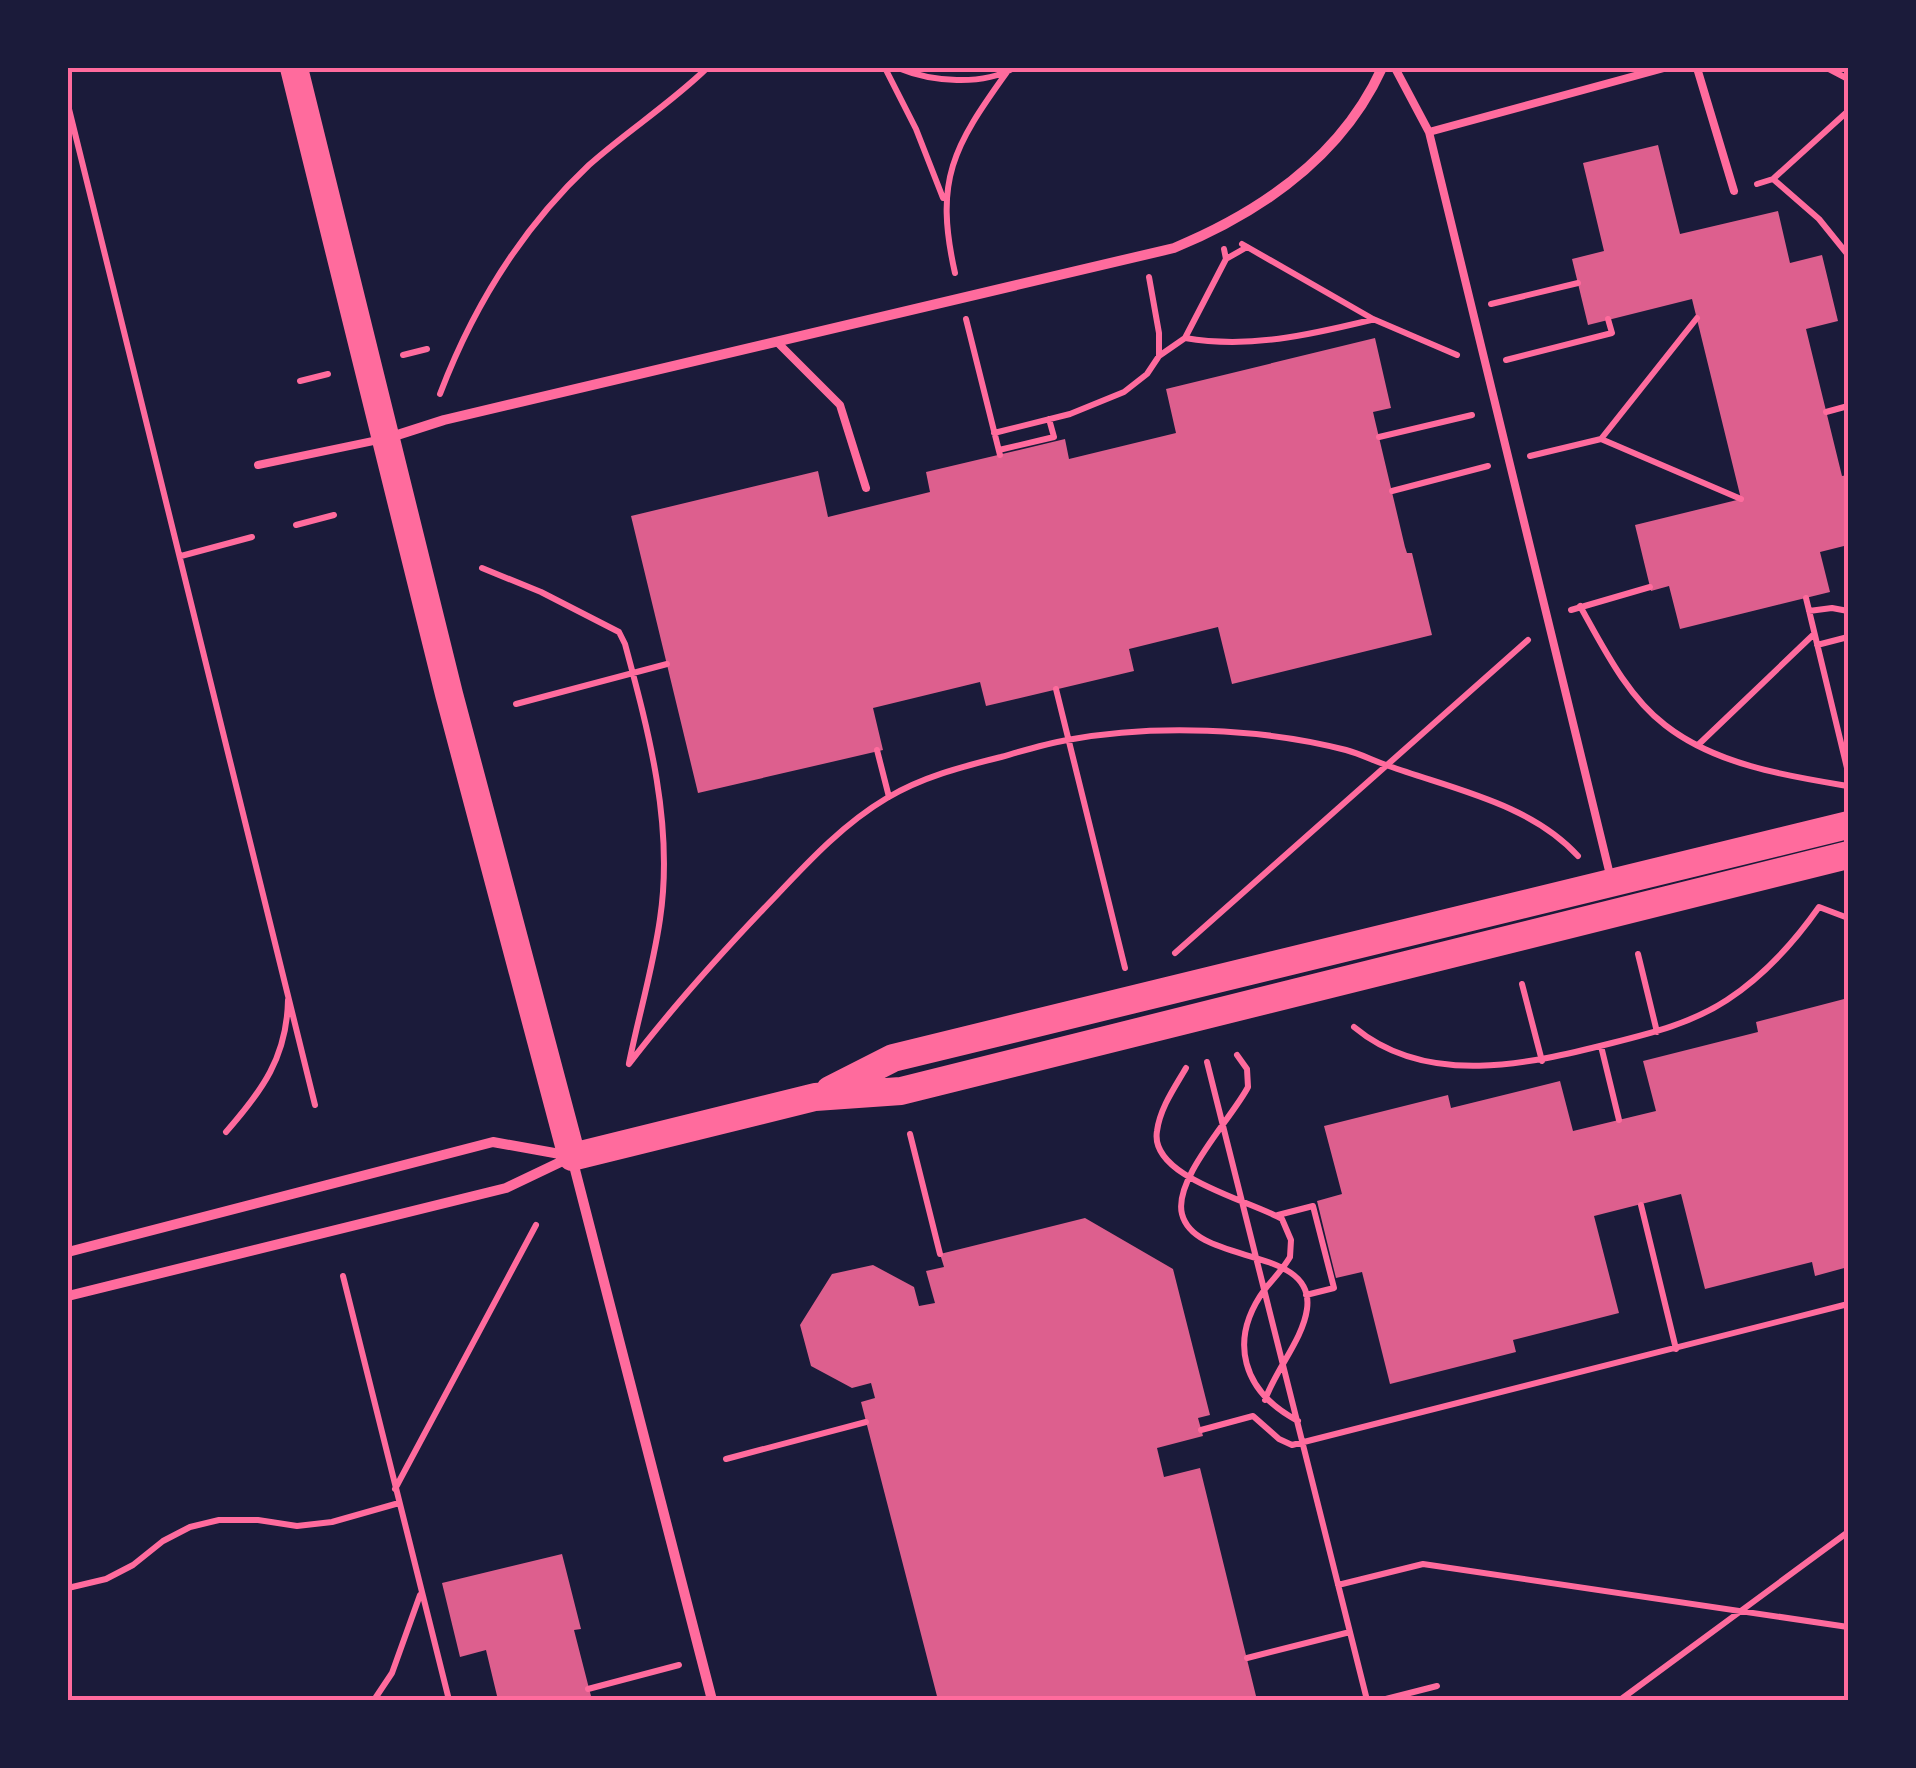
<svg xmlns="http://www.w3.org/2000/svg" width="1916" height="1768" font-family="Montserrat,sans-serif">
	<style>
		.building { fill: #dd5f8e }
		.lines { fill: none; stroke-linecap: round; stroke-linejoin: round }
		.path { stroke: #ff6b9d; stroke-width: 6 }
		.service { stroke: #ff6b9d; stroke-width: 8 }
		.minor { stroke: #ff6b9d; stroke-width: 10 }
		.trunk { stroke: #ff6b9d; stroke-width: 28 }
		.neatline { fill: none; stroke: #ff6b9d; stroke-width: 4 }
	</style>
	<rect width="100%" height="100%" fill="#1b1b3a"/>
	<path class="building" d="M1658,145L1680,234L1778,211L1790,263L1822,255L1838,321L1806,329L1842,476L1848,475V545L1820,552L1830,592L1680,629L1669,586L1651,591L1635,525L1741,499L1692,299L1588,325L1572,259L1604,251L1583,163Z
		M1375,338L1391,408L1373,412L1405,547L1407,553H1412L1432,635L1232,684L1218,627L1129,649L1134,671L986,706L980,682L873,708L883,750L698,793L631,516L818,471L828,517L930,492L926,472L1065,439L1069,459L1176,433L1166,389Z
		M1848,998V1267L1815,1276L1812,1262L1705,1289L1681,1194L1594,1216L1619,1313L1513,1340L1516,1352L1390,1384L1362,1272L1336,1278L1327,1242L1317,1201L1342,1194L1324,1126L1448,1095L1451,1108L1560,1081L1573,1131L1656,1111L1643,1061L1758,1032L1756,1022Z
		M1085,1218L1173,1269L1210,1415L1198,1418L1203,1436L1157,1448L1164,1477L1200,1468L1257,1700H938L861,1402L875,1398L871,1383L852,1388L811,1366L800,1325L832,1274L873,1265L914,1287L919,1306L935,1303L926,1271L944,1267L940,1254Z
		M562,1554L581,1629L574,1630L592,1700H498L486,1650L460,1657L442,1583Z"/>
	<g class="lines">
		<path class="path" d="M885,68L916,129L943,198
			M898,68C932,82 982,86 1014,68
			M1827,68L1848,79
			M68,105L315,1105
			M1773,179L1848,111
			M1757,184L1773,179L1819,219L1848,255
			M1242,244L1373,319L1457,355
			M1226,259L1247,247
			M955,273C934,180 953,147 1007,72
			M1149,277L1159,333V356
			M1491,304L1578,283
			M1697,318L1601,439L1741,499
			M966,319L1000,455
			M1185,338C1249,349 1309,335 1371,320
			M403,355L427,349
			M1506,360L1612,333L1608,319
			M300,381L328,374
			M440,394C473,307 521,229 589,165C627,131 670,104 707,68
			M1826,412L1848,406
			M994,433L1070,414L1124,392L1147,374L1159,356L1185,338L1226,259L1224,249
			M1379,437L1472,415
			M999,450L1054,437L1049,419
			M1530,456L1601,439
			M1392,491L1488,466
			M296,525L334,515
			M181,556L252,537
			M482,568L541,592L619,632L625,644C649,733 674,826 660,919C653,968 639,1014 629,1063
			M1806,598L1848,772
			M1580,606C1603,647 1627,696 1665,725C1716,765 1787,776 1848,786
			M1571,610L1650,587
			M1809,611L1832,608L1848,611
			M1817,645L1848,637
			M1056,689L1125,968
			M516,704L667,664
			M1698,745L1814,634
			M877,750L889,797
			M1175,953L1528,640
			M1638,954L1657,1032
			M1522,984L1542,1061
			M1354,1027C1427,1088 1529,1064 1612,1043C1652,1033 1692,1023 1727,1000C1765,975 1793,944 1819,907L1848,918
			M1601,1046L1619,1120
			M1237,1055L1247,1069L1248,1087C1232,1118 1173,1179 1182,1214C1195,1266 1316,1245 1307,1309C1303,1339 1276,1369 1265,1400
			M1207,1062L1367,1700
			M629,1064C674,1005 723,951 774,898C808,862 843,824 887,798C922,777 961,767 1001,757C1022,751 1045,744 1067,740C1153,724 1262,728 1346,750C1361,754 1374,761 1389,766C1453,789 1531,804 1578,856
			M1186,1068C1175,1087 1160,1108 1157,1131C1149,1177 1249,1200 1282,1219L1291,1240L1290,1257C1283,1269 1274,1278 1265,1289C1227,1341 1243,1392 1298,1421
			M226,1132C262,1091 287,1057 288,1000
			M910,1134L940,1254
			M1641,1205L1676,1349
			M1278,1215L1313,1206L1334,1288L1306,1295
			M343,1276L449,1700
			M1201,1430L1253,1416L1279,1439L1292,1445L1848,1304
			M726,1459L866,1422
			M395,1489L536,1225
			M1338,1585L1423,1564L1848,1627
			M68,1588L106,1579L133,1565L163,1541L190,1527L219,1520H258L297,1526L332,1522L399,1503
			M1247,1658L1350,1632
			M588,1689L679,1665
			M374,1700L392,1673L420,1595
			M1382,1700L1437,1686
			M1620,1700L1848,1532"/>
		<path class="service" d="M1395,68L1429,132L1611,879
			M1697,68L1734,191
			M1429,132L1664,68
			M777,342L840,405L866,488
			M258,465L378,440"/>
		<path class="minor" d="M388,438L444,420L1174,248C1261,212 1342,156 1382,68
			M572,1158L712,1700
			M68,1252L493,1142L571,1156
			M68,1296L506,1188L571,1157"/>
		<path class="trunk" d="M294,68L449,694L572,1157L815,1097L901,1091L1848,855
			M830,1090L893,1058L1848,825"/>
	</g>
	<rect width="1916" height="1768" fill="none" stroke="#1b1b3a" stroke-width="140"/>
	<rect x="70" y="70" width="1776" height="1628" class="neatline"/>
</svg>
